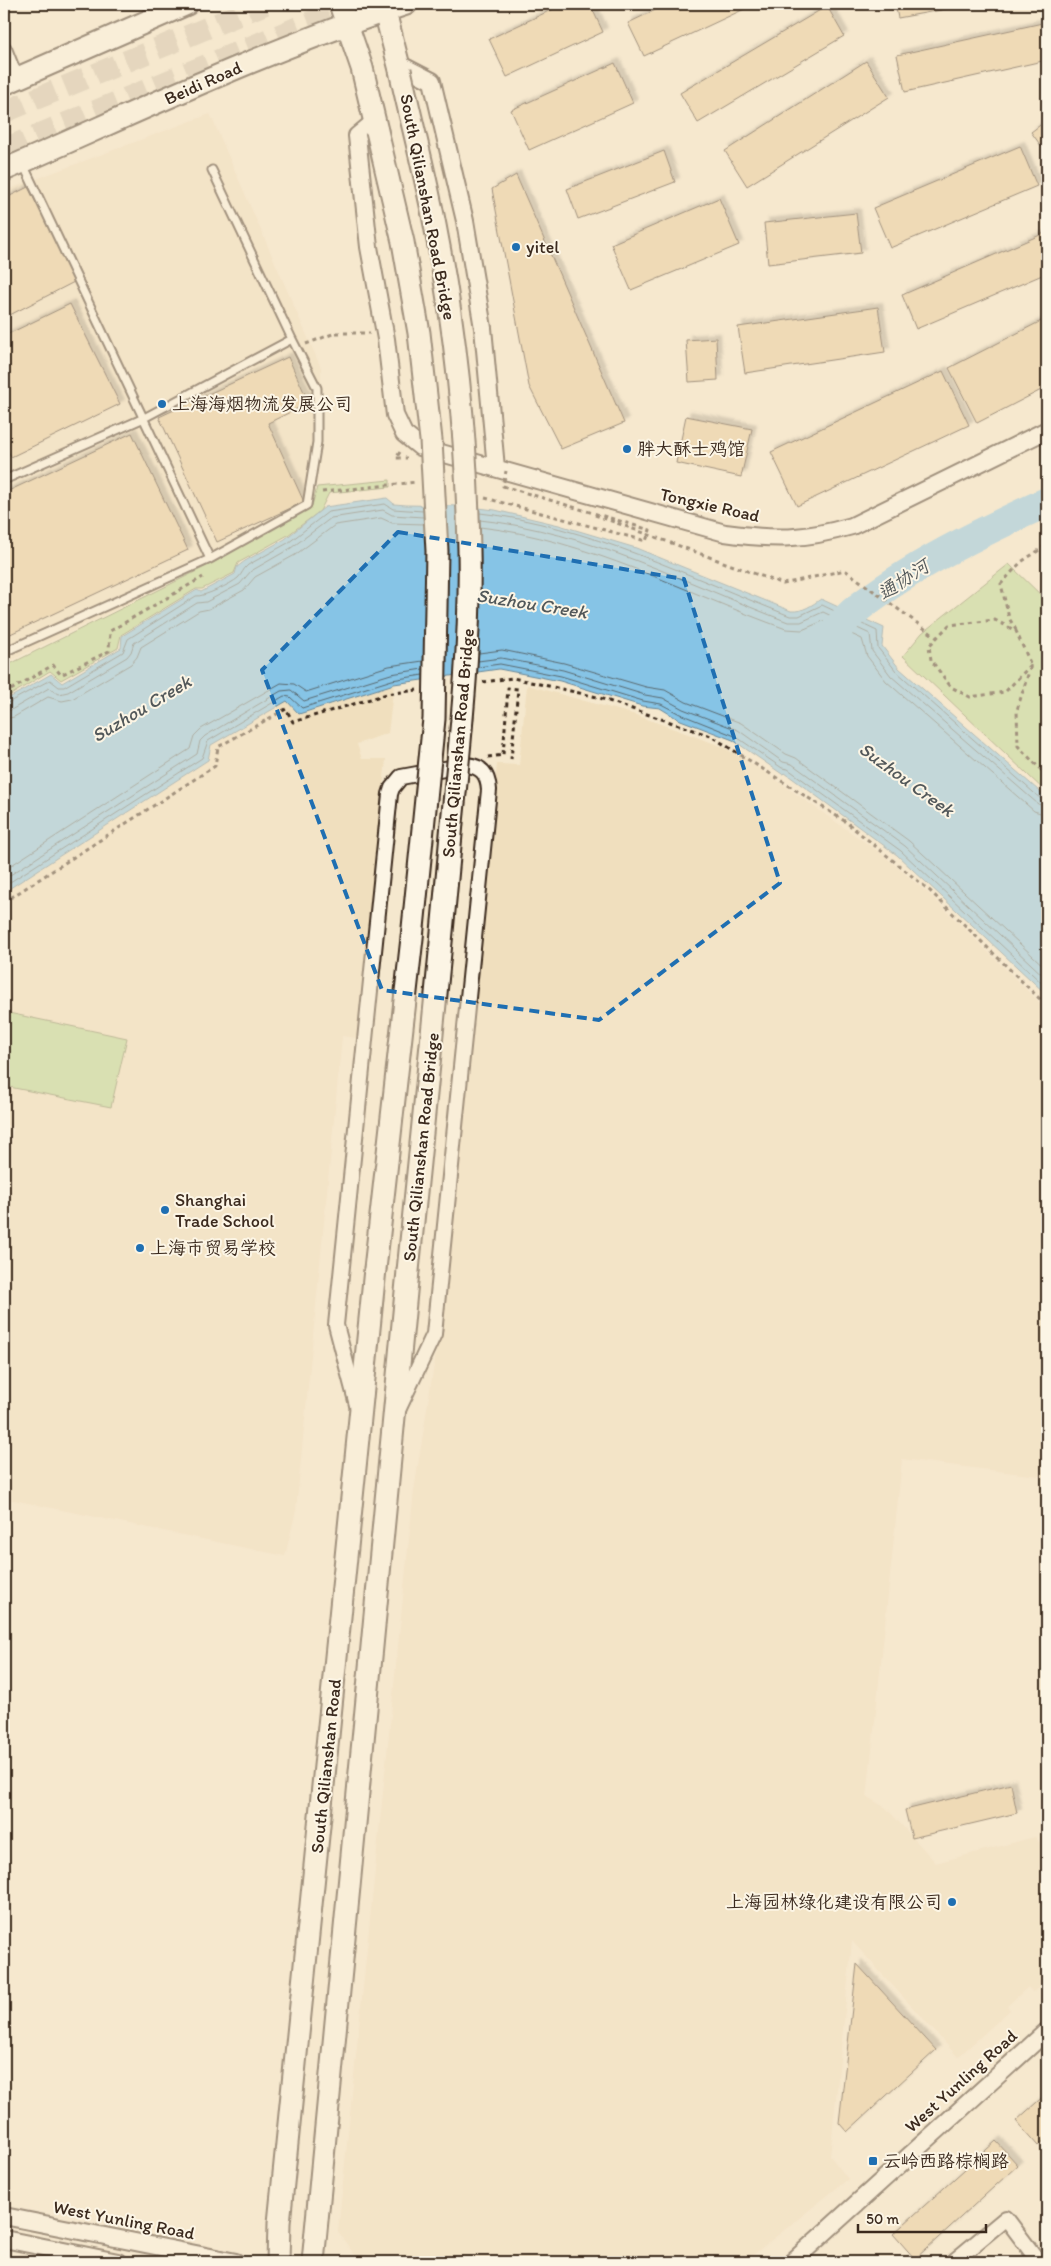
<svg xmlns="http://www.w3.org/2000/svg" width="1051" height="2266" font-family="Itim,'LXGW WenKai TC',sans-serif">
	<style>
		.built { fill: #f0dfbe }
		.green { fill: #b7d790; stroke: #798057 }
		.water { fill: #86c4e6; stroke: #688696 }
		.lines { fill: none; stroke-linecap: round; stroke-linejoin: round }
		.shore { stroke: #59686e; stroke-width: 1 }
		.river { stroke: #86c4e6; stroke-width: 30 }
		.building { fill: #e6ca9a; stroke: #3b2a1e; filter: url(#shadow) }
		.trunk-tunnel { stroke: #d0c2ab; stroke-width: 22; stroke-dasharray: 22 11; stroke-linecap: butt }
		.service-casing { stroke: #3b2a1e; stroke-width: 11 }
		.minor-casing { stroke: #3b2a1e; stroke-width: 18 }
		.tertiary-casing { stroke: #3b2a1e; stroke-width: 20 }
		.primary-casing { stroke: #3b2a1e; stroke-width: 25 }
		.path { stroke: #3b2a1e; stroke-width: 3; stroke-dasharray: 4 4; stroke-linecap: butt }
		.service { stroke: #fcf5e5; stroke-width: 7 }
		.minor { stroke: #fcf5e5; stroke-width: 14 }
		.tertiary { stroke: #fcf5e5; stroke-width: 16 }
		.primary { stroke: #fcf5e5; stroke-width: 21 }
		.primary-bridge-casing { stroke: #3b2a1e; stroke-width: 25; stroke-linecap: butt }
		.path-bridge { stroke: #3b2a1e; stroke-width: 3; stroke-dasharray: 4 4; stroke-linecap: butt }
		.primary-bridge { stroke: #fcf5e5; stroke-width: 21 }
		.marked { fill: none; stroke: #1f6fb2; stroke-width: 4; stroke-dasharray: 10 6; stroke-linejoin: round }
		.poi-dot { fill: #1f6fb2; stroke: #fcf5e5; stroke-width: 2 }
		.labels { text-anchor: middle; stroke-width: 4; stroke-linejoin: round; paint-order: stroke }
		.street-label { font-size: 18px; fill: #3b2a1e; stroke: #fcf5e5 }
		.poi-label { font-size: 18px; fill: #3b2a1e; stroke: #fcf5e5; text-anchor: start }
		.water-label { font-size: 19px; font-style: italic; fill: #52585a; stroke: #fcf5e5 }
	</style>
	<defs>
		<filter id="shadow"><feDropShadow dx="4.5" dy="-4.5" stdDeviation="1" flood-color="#0004"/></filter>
	</defs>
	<rect width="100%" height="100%" fill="#f5e8ce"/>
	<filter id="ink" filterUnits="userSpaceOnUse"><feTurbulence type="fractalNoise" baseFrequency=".02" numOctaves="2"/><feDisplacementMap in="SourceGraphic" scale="10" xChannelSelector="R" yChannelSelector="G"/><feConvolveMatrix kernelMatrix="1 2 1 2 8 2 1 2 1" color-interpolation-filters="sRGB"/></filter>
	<g filter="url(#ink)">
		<path class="built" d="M210,114L321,368V440L312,506L214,562L4,664V191Z
			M394,684L388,733L357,744L362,759H386L357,1038L342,1036L296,1510L285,1556L4,1498V1183L14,1127L4,1124V892L208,760L211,745L287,700L300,714Z
			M527,685L636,715L721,746L756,766L883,855L931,896L1047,1010V1477L902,1459L867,1797L886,1808L936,1863L1035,1837L1047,1851V1980L1033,1992L1028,1987L1007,2006L1010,2010L958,2057L852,1941L830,2156L848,2179L744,2262H360L338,2232L414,1491L439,1334L497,764L519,765Z"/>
		<path class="green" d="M390,480V487L329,493L320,511L288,535L238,563L234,573L202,589H196L121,635L118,648L61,680L50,671L4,699V667L213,563L312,506L317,487Z
			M1009,564L1047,601V793L903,656L922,633Z
			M4,1012L127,1038L111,1107L4,1086Z"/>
		<path class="water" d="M387,498L394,504L406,505L462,506L495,510L559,525L636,548L791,611C803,612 812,605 821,599L884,628L882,646L899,668L1047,798V995L897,855L785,773L782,774L733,740L678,719L660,708L642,706L560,681L499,669L394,684L299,714L287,701L211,745L208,760L4,892V701L51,674L62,683L121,648L122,636L197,590L201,592L235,574L237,567L245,561L285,539L325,507Z"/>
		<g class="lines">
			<path class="shore" d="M480,513C588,525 689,577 790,616H799L822,605L877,631L878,648L896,671L1042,800L1047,801
				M480,520C588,531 688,584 788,622H801L823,612L870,634L872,651L891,676L1038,804L1047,807
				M480,527C588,539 685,593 786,629L802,630L823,621L862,639L867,656L886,681L1034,811L1047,815
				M479,653L502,650L564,663L646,687L665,690L686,702L741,723L786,754L796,758L909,841L1047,969
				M478,661L501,658L563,670L645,695L663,698L683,709L738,730L783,762L792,764L905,846L1047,979
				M478,667L500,664L561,676L643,701L661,704L680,714L735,736L782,768L788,769L901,851L1047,988
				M4,705L50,680L59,687H64L123,652L128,639L196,596C204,597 231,584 238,578C242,574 243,569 248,565L288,543L328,512L385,504L393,509L423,511
				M4,712L11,710L49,688L59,694L68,692L127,657L131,652L134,643L197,603L206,602L240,584L251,571L291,548L331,518L383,510L392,515L423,517
				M4,719L14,717L48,697L62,701L72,699L131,664L137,657L141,647L199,611L209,609L244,590L255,577L295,555L335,525L381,518L392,523L424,524
				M4,870L190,749L194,736L201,729L281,683L294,684L306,692L389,666L423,661
				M4,879L197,754L200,741L205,736L281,691L291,690L304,701L391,674L423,669
				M4,886L202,758L208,741L284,696L290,697L302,708L392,680L423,675"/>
			<path class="river" d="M825,644C834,633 843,621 853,612C910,566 981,532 1047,502"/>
		</g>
		<path class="building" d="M564,4H590L603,32L507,77L489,39Z
			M668,4H755L644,56L628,23Z
			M895,4H973L898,18Z
			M827,6L844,36L698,123L680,93Z
			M1047,22V60L905,92L897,55Z
			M866,61L889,97L747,186L725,151Z
			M615,63L633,103L529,150L511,110Z
			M1047,120V154L1031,132Z
			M1020,146L1037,186L890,248L873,208Z
			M664,151L675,182L578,219L567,189Z
			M516,175L624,423L561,449L529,386L492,189Z
			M28,187L76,281L4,318V199Z
			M719,198L739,245L631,290L611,244Z
			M856,213L861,253L768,264L764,223Z
			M1047,232V273L916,329L902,295Z
			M70,304L120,404L11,457L4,442V336Z
			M878,307L885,352L745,373L738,327Z
			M1047,318V387L977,423L949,368Z
			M716,338L718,380L689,382L686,340Z
			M288,357L309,403L268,423L304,502L217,542L159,417Z
			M943,371L969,425L797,506L771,452Z
			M686,416L752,429L741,477L676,463Z
			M132,433L188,550L4,637V493Z
			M1044,560H1047V576L1043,573Z
			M1011,1784L1017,1813L912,1838L905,1810Z
			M857,1964L936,2050L847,2132L839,2123Z
			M1047,2093V2138L1038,2146L1016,2121Z
			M996,2141L1018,2165L915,2259L893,2234Z"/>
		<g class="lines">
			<path class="trunk-tunnel" d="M4,112L265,4
				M4,149L354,4"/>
			<g class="service-casing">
				<path id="service" d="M4,480L144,418L292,339L212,170
					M210,559L307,505L317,442V388L292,339
					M4,652L210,559L23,164"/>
			</g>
			<g class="minor-casing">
				<path id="minor" d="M4,49L16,79
					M357,1405L336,1325L390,794L392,788L401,777L466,765C482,766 488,775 489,790L434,1334L399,1408
					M953,2262L1006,2218L1039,2262"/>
			</g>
			<g class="tertiary-casing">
				<path id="tertiary" d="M399,64L432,81L465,221L483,328L496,468
					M375,121L357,136L369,247L386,339L395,415L404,434L420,447L725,533C776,540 803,540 852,526L1047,430
					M4,2216L236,2262
					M4,2239L118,2262
					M792,2262L1047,2031"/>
			</g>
			<g class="primary-casing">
				<path id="primary" d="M340,4L362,68L377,131
					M383,4L400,70
					M4,84L187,4
					M4,170C137,112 268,49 406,4
					M278,2262L279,2223L375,1269
					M313,2262L408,1271"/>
			</g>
			<path class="path" d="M306,344L335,333H370
				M400,452L396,458H407
				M322,492L417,482
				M595,515L783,584L845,570L936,637
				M1016,630L1009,618L1001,584L1021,562L1047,545
				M1031,665L1005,692L970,697L951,687L931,660L929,646L949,625L995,620L1016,631L1031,665L1017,710L1018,746L1047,776
				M483,682L513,678L597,697L711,736L846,822L929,890L1047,1006
				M4,694L53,665L61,675L109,651L110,631L203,577
				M488,757L503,755L508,688L518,689L511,759
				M4,902L215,766L218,747L286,709L293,722L387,694L417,690"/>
			<use href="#service" class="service"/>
			<use href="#minor" class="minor"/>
			<use href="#tertiary" class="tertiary"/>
			<use href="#primary" class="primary"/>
			<g class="primary-bridge-casing">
				<path id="primary-bridge" d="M400,70C412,125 427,180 437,236C457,339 467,446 469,550C471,641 461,733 452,823C439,973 423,1122 408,1271
					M375,1269L412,938L434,719L437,551L431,440L419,333L403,242L377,131"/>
			</g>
			<path class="path-bridge" d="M485,498L646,541L650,530L503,486L506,471"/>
			<use href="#primary-bridge" class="primary-bridge"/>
		</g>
	</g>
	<path d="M0 0H1051V2266H0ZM398,532L684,579L780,883L599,1020L382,990L262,670Z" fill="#f5e8ce" fill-opacity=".55" fill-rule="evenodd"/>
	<path class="marked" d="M398,532L684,579L780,883L599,1020L382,990L262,670Z"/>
	<g class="poi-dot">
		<circle cx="516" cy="247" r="5"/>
		<circle cx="162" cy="404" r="5"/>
		<circle cx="627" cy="449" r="5"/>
		<circle cx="165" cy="1210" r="5"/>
		<circle cx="140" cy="1248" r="5"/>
		<circle cx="952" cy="1902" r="5"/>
		<rect x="868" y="2156" width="10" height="10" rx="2.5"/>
	</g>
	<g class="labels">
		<g class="street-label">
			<text transform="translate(203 83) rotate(-24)" y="6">Beidi Road</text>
			<text transform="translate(428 207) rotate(79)" y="6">South Qilianshan Road Bridge</text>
			<text transform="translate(710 505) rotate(13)" y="6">Tongxie Road</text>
			<text transform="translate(458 743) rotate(-85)" y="6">South Qilianshan Road Bridge</text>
			<text transform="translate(421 1147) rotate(-84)" y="6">South Qilianshan Road Bridge</text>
			<text transform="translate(326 1766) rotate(-84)" y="6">South Qilianshan Road</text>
			<text transform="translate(961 2081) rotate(-42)" y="6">West Yunling Road</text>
			<text transform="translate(124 2220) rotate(11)" y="6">West Yunling Road</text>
		</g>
		<g class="poi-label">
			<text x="526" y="253">yitel</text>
			<text x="172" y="410">上海海烟物流发展公司</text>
			<text x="637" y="455">胖大酥士鸡馆</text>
			<text x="175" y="1206">Shanghai<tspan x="175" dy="21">Trade School</tspan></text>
			<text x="150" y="1254">上海市贸易学校</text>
			<text x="942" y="1908" text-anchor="end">上海园林绿化建设有限公司</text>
			<text x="883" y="2167">云岭西路棕榈路</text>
		</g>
		<g class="water-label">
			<text transform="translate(903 579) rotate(-33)" y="7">通协河</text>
			<text transform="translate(532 603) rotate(9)" y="7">Suzhou Creek</text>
			<text transform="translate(141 708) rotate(-31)" y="7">Suzhou Creek</text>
			<text transform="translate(907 779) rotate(36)" y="7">Suzhou Creek</text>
		</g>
	</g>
	<rect width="1051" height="2266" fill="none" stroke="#fcf5e5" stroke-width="20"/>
	<rect x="10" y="10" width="1031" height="2246" fill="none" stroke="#3b2a1e" stroke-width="2" filter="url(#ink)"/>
	<path d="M858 2224v8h128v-8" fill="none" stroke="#3b2a1e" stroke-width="2.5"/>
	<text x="866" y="2224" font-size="15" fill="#3b2a1e" stroke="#fcf5e5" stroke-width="4" paint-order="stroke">50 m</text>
</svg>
